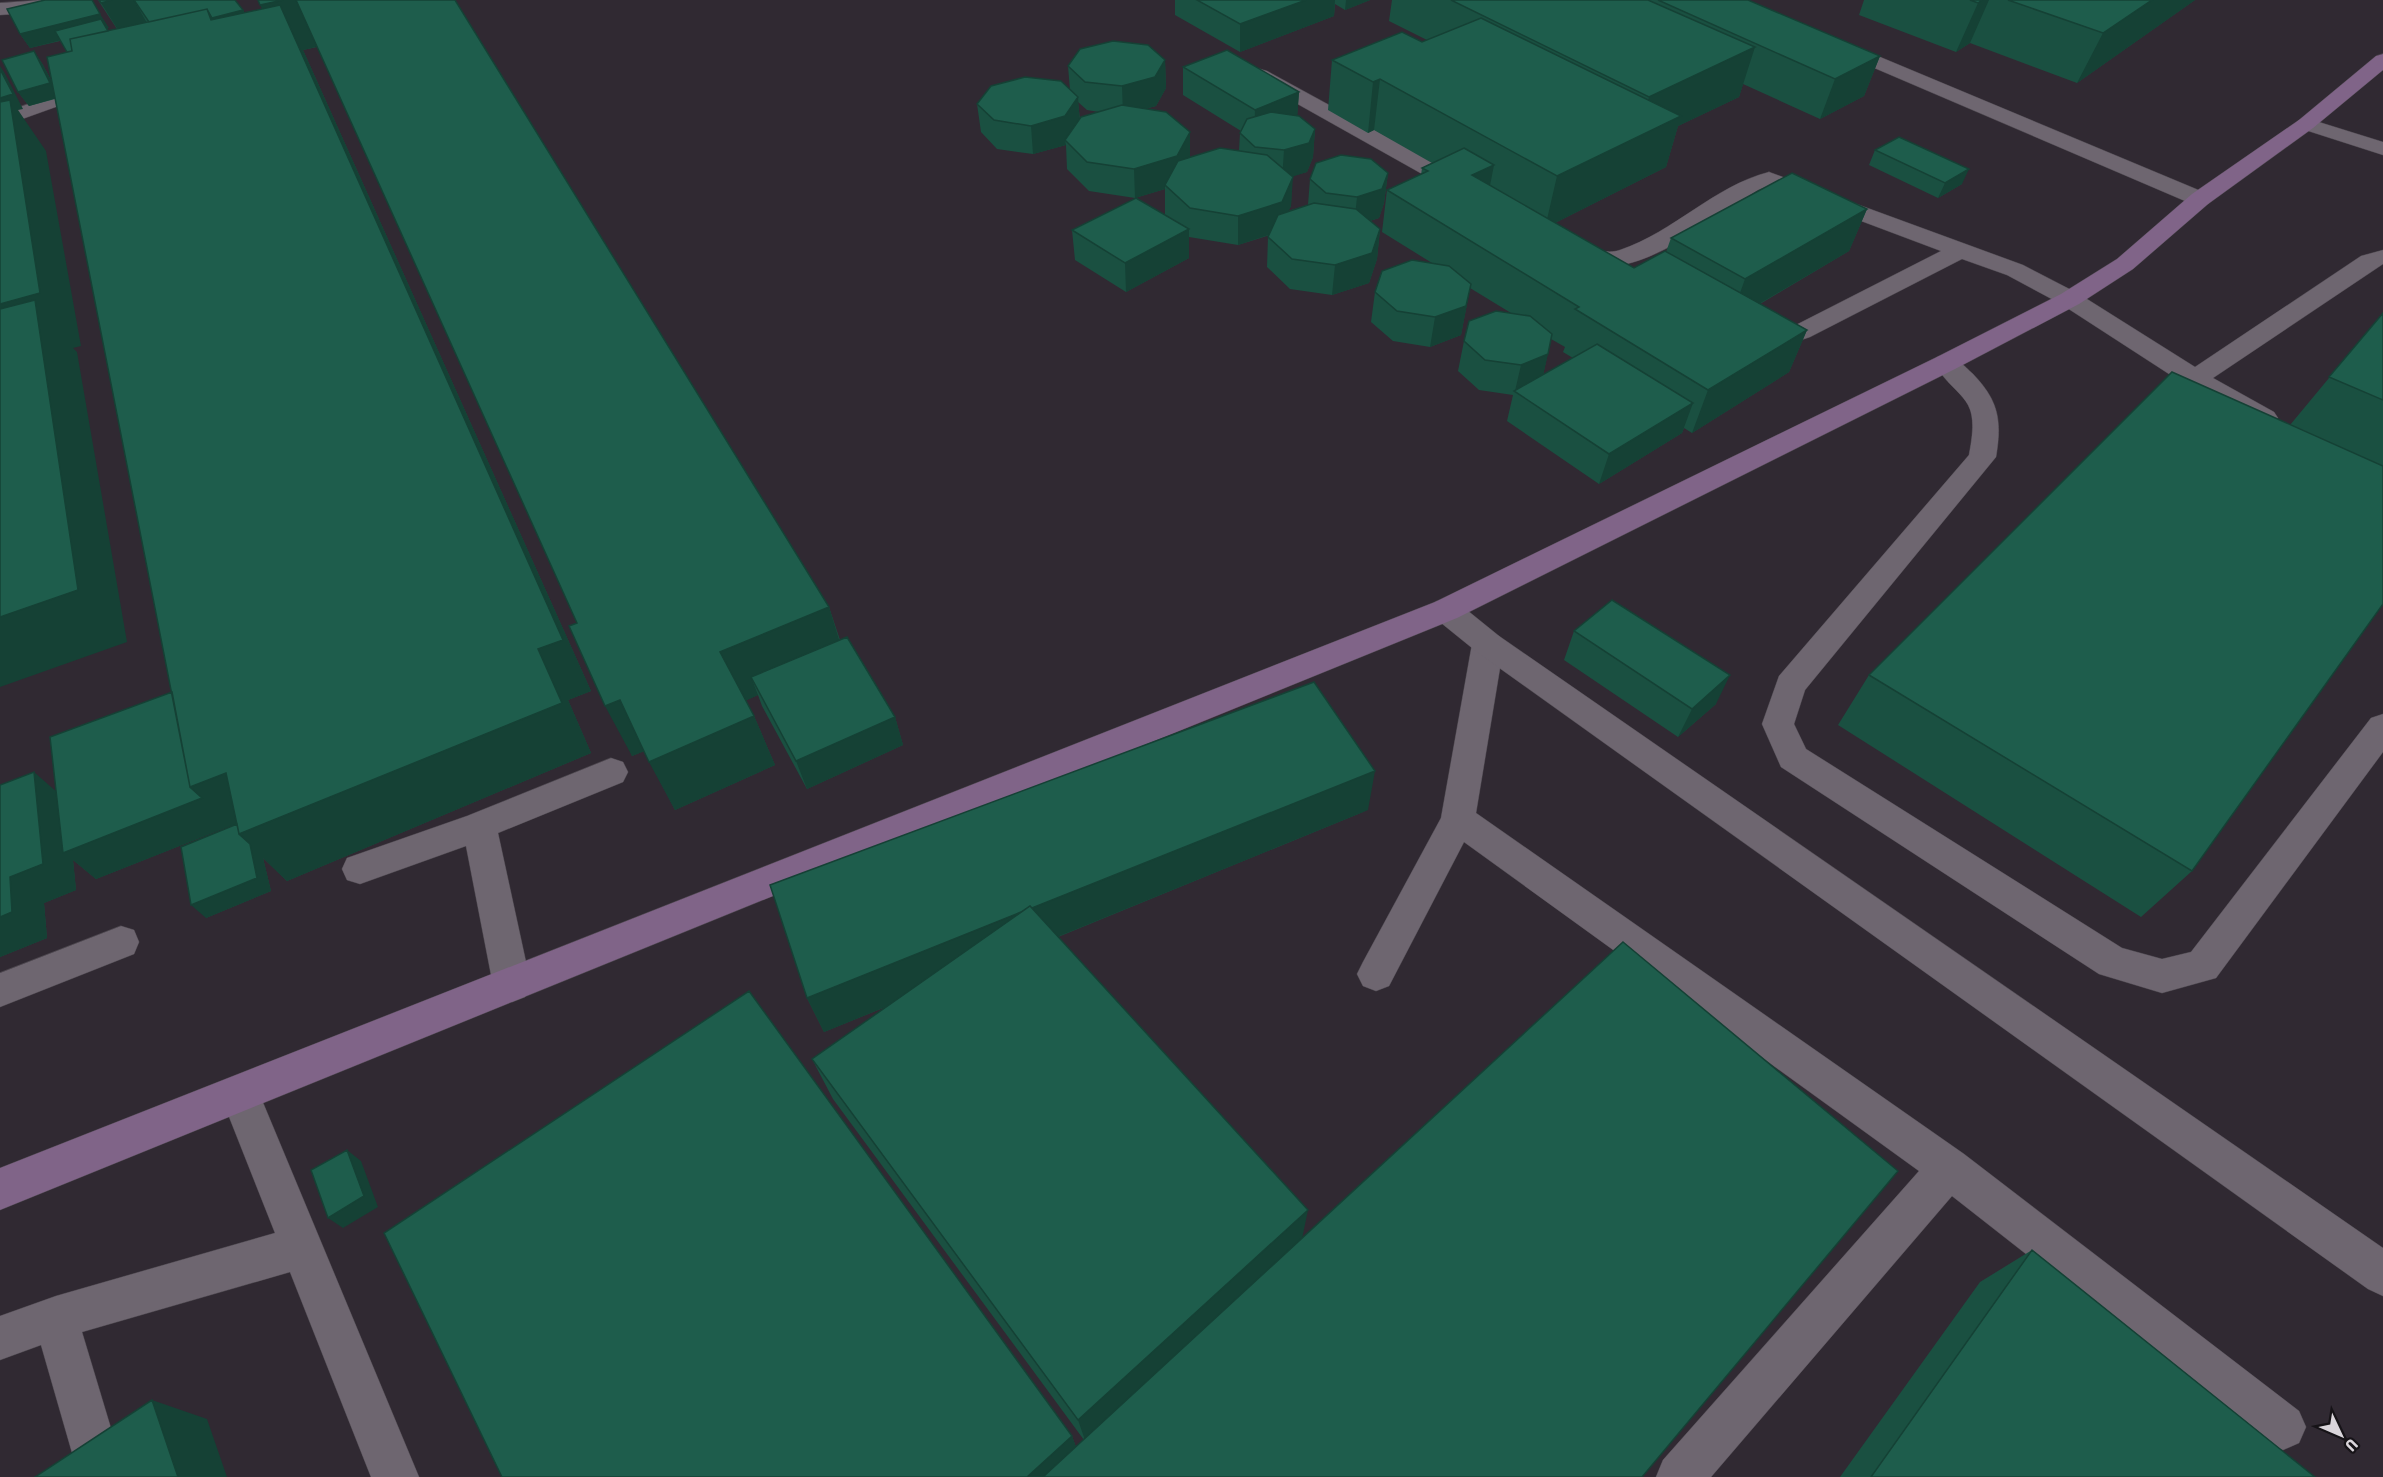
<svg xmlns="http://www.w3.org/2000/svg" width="2383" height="1477" font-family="'Asap Condensed',sans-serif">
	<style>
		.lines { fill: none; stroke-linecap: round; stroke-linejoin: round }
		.lane-casing { stroke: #4a454c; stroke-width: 1 }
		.street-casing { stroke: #4a454c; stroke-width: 1 }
		.secondary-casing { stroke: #4a454c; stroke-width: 1 }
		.lane { fill: #6e6670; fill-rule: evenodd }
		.street { fill: #6e6670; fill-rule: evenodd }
		.secondary { fill: #806488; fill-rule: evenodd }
		.wall { fill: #1a5041; fill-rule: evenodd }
		.shaded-wall { fill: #154135 }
		.building { fill: #1e5d4c; stroke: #154135; stroke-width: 1.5 }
	</style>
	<rect width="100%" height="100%" fill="#302932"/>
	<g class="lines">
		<g class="lane-casing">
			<path id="lane" d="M1837,39L2208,194L2211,199L2208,204L2200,206L2192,204L1830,49L1827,45L1830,41Z
				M1260,69L1267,71L1472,183L1475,188L1472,193L1464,195L1456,193L1253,79L1250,75L1253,71Z
				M2306,118L2383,142V155L2299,128L2295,124L2299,120Z
				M1769,172L2023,265L2079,294L2195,367L2361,256L2383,250V264L2213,378L2274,412L2278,418L2274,424L2265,427L2256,424L2186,385L2061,304L2007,275L1962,259L1810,337L1801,340L1792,337L1788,332L1792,327L1941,251L1768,186L1758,190C1716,217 1661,262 1610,267C1601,268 1591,265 1583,262C1575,259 1568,257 1563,250L1567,245C1586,240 1600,257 1620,250C1674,232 1714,186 1769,172Z
				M1946,355C1958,358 1964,366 1973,374C1999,401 2002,421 1996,457L1805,690L1794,724L1806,749L2122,948L2162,959L2191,952L2371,718L2383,714V752L2216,978L2162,993L2099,974L1781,767L1762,724L1779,676L1969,455C1981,394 1961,404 1933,363L1937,357Z
				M1488,632L1499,636L1504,644L1476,813L1964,1154L2299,1411L2306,1427L2299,1443L2283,1450L2267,1443L1952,1196L1711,1477H1656L1663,1460L1919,1171L1464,842L1389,986L1376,991L1363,986L1357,974L1363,962L1441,818L1472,644L1477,636Z
				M611,758L623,762L628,772L623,782L498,833L531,985L525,997L512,1002L499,997L493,985L466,846L360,884L347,880L342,869L347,858L467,816Z
				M121,926L134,930L139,942L134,954L0,1007V973Z
				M240,1075L254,1081L419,1477H371L290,1272L82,1332L122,1465L117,1477H79L41,1345L0,1360V1316L56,1296L275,1233L220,1094L226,1081Z"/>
		</g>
		<g class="street-casing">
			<path id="street" d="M42,0H72L70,4L41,12L0,15V3Z
				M96,80L103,82L106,86L103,90L0,127V114Z
				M1446,599L1457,602L1499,636L2383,1248V1296L2368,1289L1477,652L1435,618L1431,610L1435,602Z"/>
		</g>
		<g class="secondary-casing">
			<path id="secondary" d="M2383,54V70L2313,128L2208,204L2133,269L2079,304L1955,369L1457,618L0,1210V1168L1435,602L1937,357L2061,294L2117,259L2192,194L2299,120L2376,56Z"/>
		</g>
		<use href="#lane" class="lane"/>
		<use href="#street" class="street"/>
		<use href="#secondary" class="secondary"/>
	</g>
	<path class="wall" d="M98,0H235L245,13L455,0L829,607L840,640L895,717L903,745L807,789L762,706L758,695L746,700L754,716L775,765L675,810L644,751L632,756L577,623L317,47L303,50L591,691L568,700L591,753L287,881L263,858L271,891L206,918L231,827L230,826L96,879L73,860L76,890L44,903L47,938L0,957V785L57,792L172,692L55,99L29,106L18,92L34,51L43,65L52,82L67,52L60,41L30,48L20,34L109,28H107L108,31L117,29Z
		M1175,0H1370L1345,10L1335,4L1334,16L1240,52L1175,15Z
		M1392,0H1748L1880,56L1864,96L1820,119L1743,84L1739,97L1678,126L1666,167L1555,223L1634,268L1666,252L1671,238L1867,209L1849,251L1760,304L1807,330L1789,372L1692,433L1684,428L1682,433L1599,484L1507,421L1513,395L1479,390L1458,371L1464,341L1511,313L1470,288L1461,335L1430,347L1393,341L1371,322L1375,292L1432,263L1382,232L1387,190L1421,175L1422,168L1432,163L1374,130L1368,133L1328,110L1332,60L1422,42L1427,40L1389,21ZM1551,339L1565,347L1563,352L1573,358L1543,375Z
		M1864,0H2195L2077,83L1970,43L1956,52L1859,15Z
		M1165,60L1166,88L1156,106L1145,109L1190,132V157L1239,151L1240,133L1241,131L1183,95V67L1299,92L1297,116L1315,129L1313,157L1307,172L1292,176L1291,206L1288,211L1308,205L1310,179L1388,173L1384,203L1379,218L1370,221L1380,229L1377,259L1369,283L1332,295L1290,289L1267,267L1268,237L1270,235L1238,245L1189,237V258L1126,292L1075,260L1072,230L1165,215V189L1135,198L1089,191L1067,169L1066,145L1033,154L997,149L981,132L977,104L1070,90L1068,66ZM1078,102L1087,110L1099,112L1080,119Z
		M1875,150L1962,184L1938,198L1869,165Z
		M2383,313V604L2192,871L2141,917L1838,725L1869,675L2290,425Z
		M1574,631L1716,704L1678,737L1564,660Z
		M1368,810L1058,937L1302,1239L1642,1477H502L1072,1436L1076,1447L1084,1440L833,1099L812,1059L888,1006L824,1032L807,998Z
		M2032,1250L2315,1477H1840L1980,1282Z"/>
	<path class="shaded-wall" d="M112,0H134L147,23L118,30L101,3Z
		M283,0H297L320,46L303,50L591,691L568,700L591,753L287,881L263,858L271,891L206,918L191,905L239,835L230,826L96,879L73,860L76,890L44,903L47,938L0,957V917L34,772L66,800L190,787L538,649L286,54L260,5Z
		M1306,0H1335L1334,16L1240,52V24Z
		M1346,0H1370L1345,10Z
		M1982,0H1989L1970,43L1956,52L1978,3Z
		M2152,0H2195L2077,83L2103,33Z
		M207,9L243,10L258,37L173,60Z
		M100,14L109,28L30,48L20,34Z
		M1755,47L1739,97L1678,126L1666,167L1545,228L1557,176L1638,137L1649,97Z
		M34,51L43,65L60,97L29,106L18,92Z
		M1880,56L1864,96L1820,119L1835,79Z
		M1165,60L1166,88L1156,106L1123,115L1122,86Z
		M0,66L4,72L23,109L18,110L46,151L81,346L73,348L77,352L127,642L0,687Z
		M1380,79L1374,130L1368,133L1373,82Z
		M1299,92L1297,121L1254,139L1255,110Z
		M1078,97L1080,126L1065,140L1066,145L1033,154L1031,126Z
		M1315,129L1313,157L1307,172L1282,180L1284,150Z
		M1190,132V161L1165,185V189L1135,198L1134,169Z
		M1494,165L1486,206L1472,175Z
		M1969,169L1962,184L1938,198L1945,183Z
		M1388,173L1384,203L1379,218L1354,226L1357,197Z
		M1293,177L1291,206L1280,231L1238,245V216Z
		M1867,209L1849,251L1730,321L1745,279Z
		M1189,229V258L1126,292L1125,263Z
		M1380,229L1377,259L1369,283L1332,295L1335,265Z
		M1471,284L1461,335L1430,347L1435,317Z
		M1807,330L1789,372L1692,433L1708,390Z
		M1548,354L1541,384L1515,391L1521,365Z
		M1693,403L1682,433L1599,484L1609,454Z
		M829,607L845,659L751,677L758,695L741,703L720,652Z
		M1730,675L1716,704L1678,737L1692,709Z
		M620,700L647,750L632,756L605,706Z
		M754,716L775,765L675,810L649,762Z
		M895,717L903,745L807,789L796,761Z
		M1375,771L1368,810L824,1032L807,998Z
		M347,1150L361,1161L378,1207L343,1228L328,1218Z
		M1308,1210L1301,1244L1086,1443L1078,1420Z
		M152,1400L207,1419L227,1477H178Z
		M1072,1436L1080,1458L1060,1477H1027Z"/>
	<path class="building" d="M45,0H92L100,14L20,34L7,9Z
		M99,0H112L101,3Z
		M134,0H235L243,10L212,18L207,9L149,22Z
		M258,0H283L260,5Z
		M296,0H455L829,607L720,652L754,716L649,762L620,700L605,706L569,626L577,623Z
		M1197,0H1306L1240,24Z
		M1451,0H1648L1755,47L1649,97Z
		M1658,0H1748L1880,56L1835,79Z
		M1970,0H1982L1978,3Z
		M2008,0H2152L2103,33Z
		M280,5L563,640L538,649L562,703L239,834L226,773L190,787L47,57L72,51L70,39L207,9L211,20Z
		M1481,18L1681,116L1557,176L1380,79L1373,82L1332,60L1402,32L1422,42Z
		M101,19L108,31L70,39L72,51L67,52L55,31Z
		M1113,41L1148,45L1165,60L1155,77L1122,86L1085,82L1068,66L1080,49Z
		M1227,50L1299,92L1255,110L1183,67Z
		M34,51L50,83L18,92L2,60Z
		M0,69L13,94L0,98Z
		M1025,77L1061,81L1078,97L1065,116L1031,126L994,120L977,104L991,86Z
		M10,100L40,293L0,304V102Z
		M1122,105L1166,112L1190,132L1177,156L1134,169L1087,162L1065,140L1081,117Z
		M1271,112L1299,116L1315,129L1309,143L1284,150L1255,147L1240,133L1247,119Z
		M1899,137L1969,169L1945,183L1875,150Z
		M1220,148L1267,155L1293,177L1282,202L1238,216L1190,208L1165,185L1178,161Z
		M1464,148L1494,165L1472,175L1634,268L1665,251L1807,330L1708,390L1575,309L1579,307L1387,190L1428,171L1422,168Z
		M1341,155L1371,159L1388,173L1382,189L1357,197L1326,193L1310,179L1316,163Z
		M1792,173L1867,209L1745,279L1671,238Z
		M1136,198L1189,229L1125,263L1072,230Z
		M1314,203L1356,209L1380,229L1372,253L1335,265L1292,259L1268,237L1278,215Z
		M1412,260L1449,266L1471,284L1466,306L1435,317L1397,311L1375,292L1382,271Z
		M35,300L78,590L0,617V309Z
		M1496,311L1530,316L1552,334L1548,354L1521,365L1485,360L1464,341L1469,321Z
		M2383,313V400L2329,377Z
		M1597,344L1693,403L1609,454L1514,391Z
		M2172,372L2383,466V604L2192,871L1869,675Z
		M1612,600L1730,675L1692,709L1574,631Z
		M847,637L895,717L796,761L751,677Z
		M1314,682L1375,771L1032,908L1030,906L1021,912L807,998L770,885Z
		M172,692L190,787L202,798L63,853L50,737Z
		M34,772L43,864L10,877L12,912L0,917V785Z
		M237,824L239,834L250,844L257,878L191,905L181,847Z
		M1030,906L1308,1210L1078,1420L812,1059Z
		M1623,942L1898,1171L1642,1477H1043Z
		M749,991L1072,1436L1027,1477H502L384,1233Z
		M347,1150L364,1196L328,1218L311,1170Z
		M2032,1250L2315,1477H1871Z
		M152,1400L178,1477H35Z"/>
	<g transform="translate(2341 1435) rotate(134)" stroke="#161317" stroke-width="4.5" paint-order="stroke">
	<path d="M0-4.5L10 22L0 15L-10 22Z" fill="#dad5db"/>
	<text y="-9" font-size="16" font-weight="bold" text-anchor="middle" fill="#dad5db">U</text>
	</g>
</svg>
